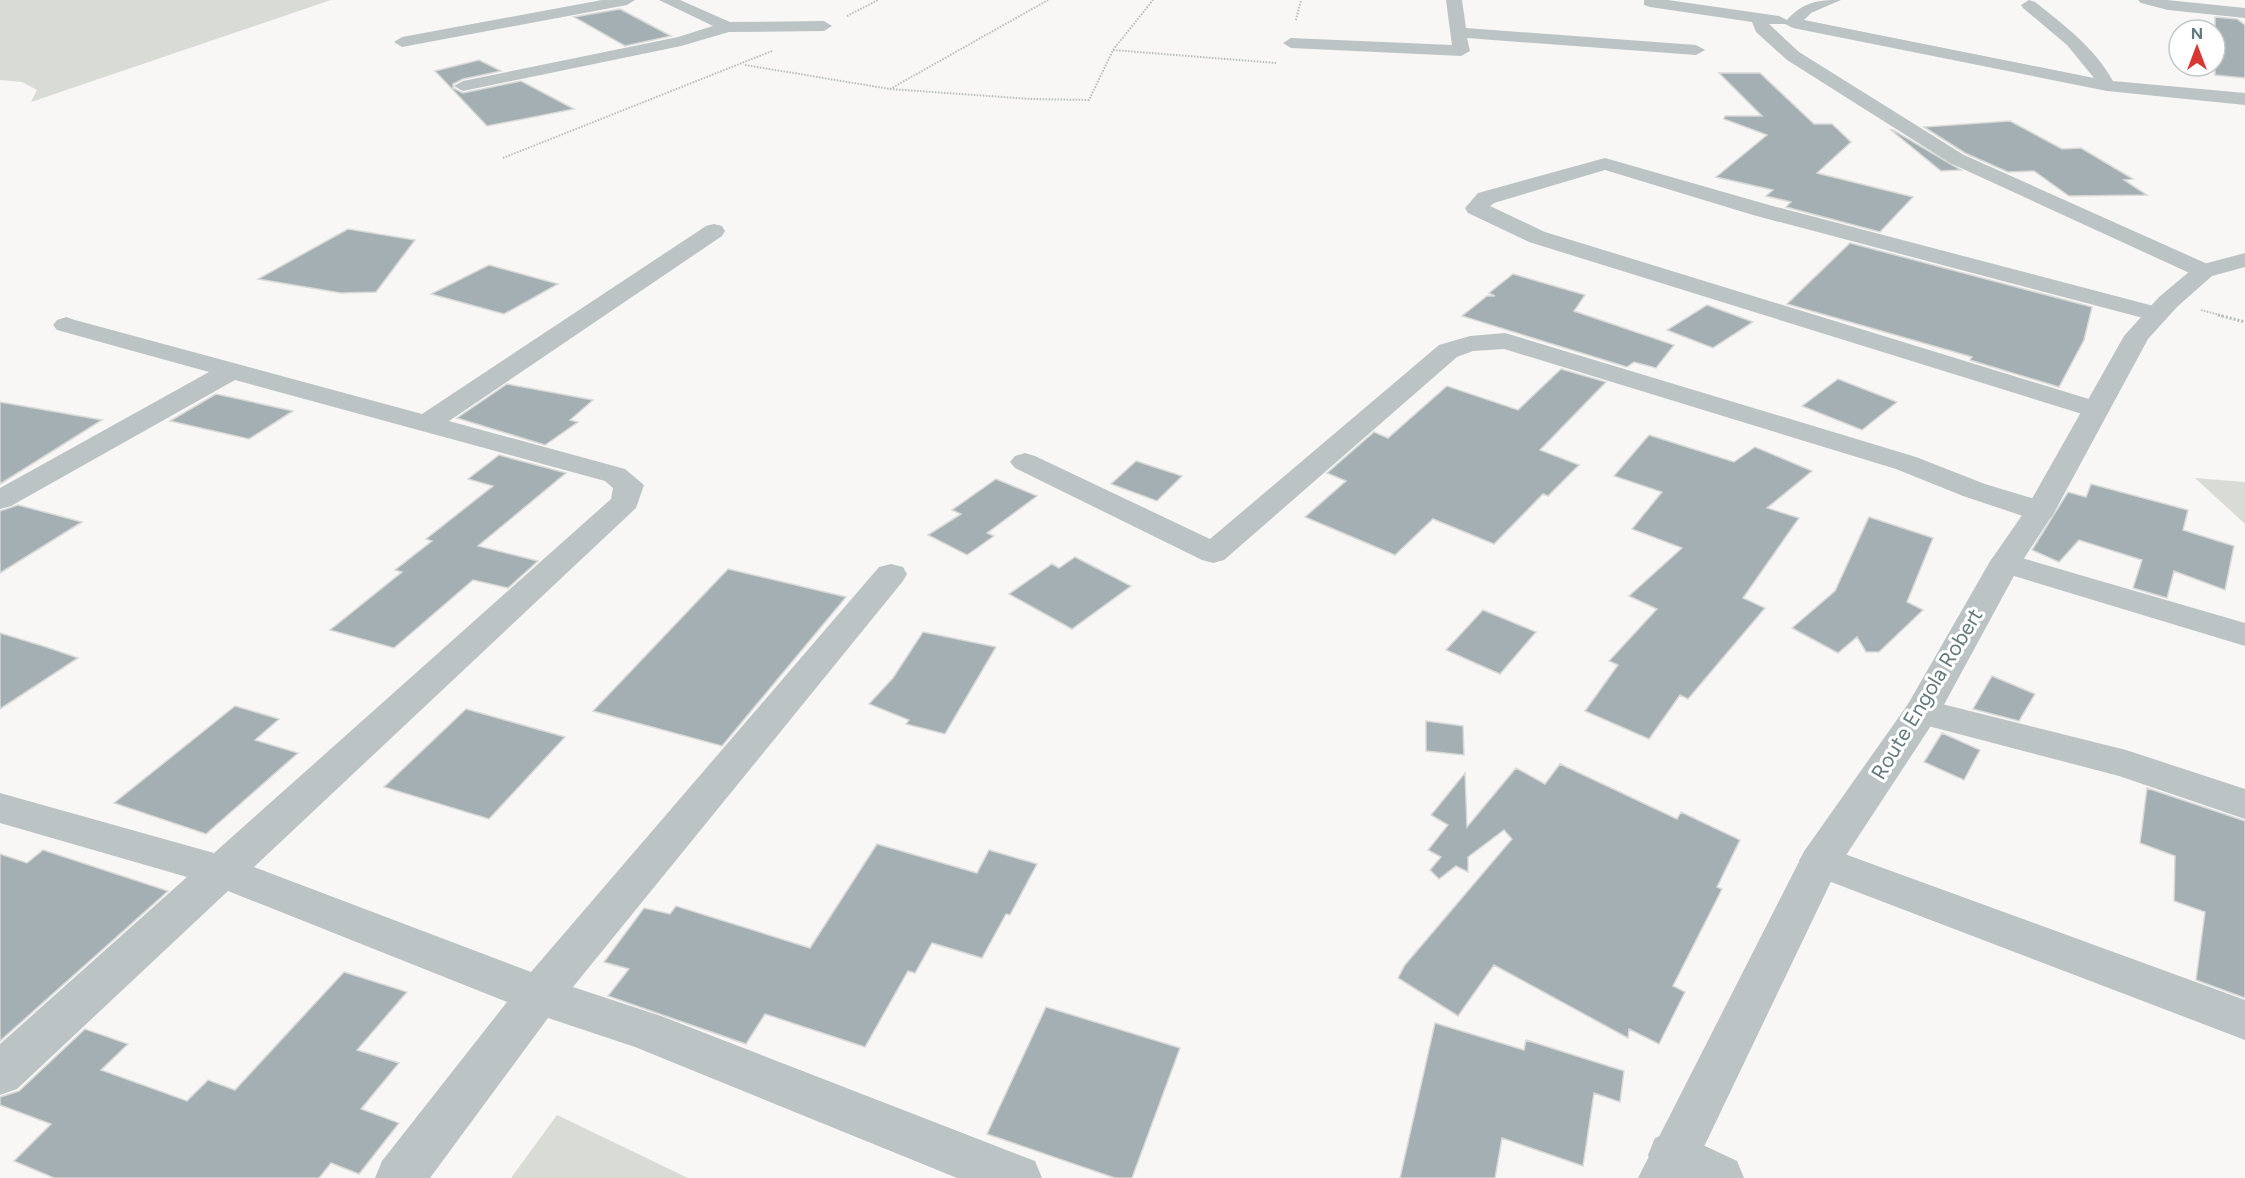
<svg xmlns="http://www.w3.org/2000/svg" width="2245" height="1178" font-family="Figtree,sans-serif">
	<style>
		.green { fill: #d9dcd4 }
		.building { fill: #a3afb2; stroke: #d9d9d7; stroke-width: 1.5 }
		.lines { fill: none; stroke-linecap: round; stroke-linejoin: round }
		.path-far1 { stroke: #b7bcbd; stroke-width: 2; stroke-dasharray: 1.5 1.5; stroke-linecap: butt }
		.path { stroke: #b7bcbd; stroke-width: 3; stroke-dasharray: 2 2; stroke-linecap: butt }
		.minor { fill: #bcc3c4; fill-rule: evenodd }
		.tertiary { fill: #bcc3c4; fill-rule: evenodd }
		.labels { text-anchor: middle; stroke-width: 6; stroke-linejoin: round; paint-order: stroke }
		.street-label { font-size: 21px; fill: #64797e; stroke: #fff }
	</style>
	<rect width="100%" height="100%" fill="#f8f7f5"/>
	<path class="green" d="M0,0H331L31,102L37,90L22,82L0,80Z
		M2195,478L2245,482V524Z
		M557,1115L688,1178H511Z"/>
	<path class="building" d="M620,9L671,36L625,46L574,17Z
		M2215,17L2237,19L2245,25V78L2215,75V47H2224L2215,37Z
		M479,60L501,71L463,79L453,84V88L463,93L521,81L574,109L487,126L435,71Z
		M1719,73H1760L1814,124H1832L1851,142L1817,173L1913,197L1880,232L1786,207L1791,202L1766,196L1773,190L1716,177L1767,135L1724,119L1725,116H1762Z
		M2010,121L2062,149L2081,148L2133,179L2124,180L2147,195L2069,196L2034,171L2008,172L1965,153L1924,127Z
		M1891,130H1893L1961,170L1941,171Z
		M348,229L415,240L376,292L341,293L258,279Z
		M1850,243L2092,307L2084,340L2059,387L1970,360L1972,357L1787,304Z
		M489,265L558,284L504,314L431,294Z
		M1513,274L1585,295L1574,311L1674,345L1656,368L1634,362L1627,367L1462,316L1487,296H1495L1489,293Z
		M1707,305L1753,322L1713,348L1667,330Z
		M1561,369L1606,382L1540,450L1579,465L1548,496L1543,494L1494,544L1433,519L1395,555L1305,517L1346,481L1327,473L1374,432L1388,438L1447,386L1518,410Z
		M1838,379L1897,402L1862,430L1802,406Z
		M507,384L593,400L570,420L578,422L545,445L457,418Z
		M216,394L293,411L249,439L170,421Z
		M0,402L102,420L0,484Z
		M1649,435L1734,462L1755,447L1812,471L1767,508L1799,518L1743,598L1765,608L1688,699L1680,695L1649,739L1585,711L1618,665L1609,661L1657,609L1629,596L1682,548L1632,529L1662,492L1614,476Z
		M499,455L566,473L478,546L538,561L508,588L473,580L394,648L330,630L402,572L395,570L432,541L426,539L493,486L468,479Z
		M1136,461L1182,476L1157,501L1111,484Z
		M996,479L1037,496L987,533L994,536L967,555L928,535L961,514L952,510Z
		M2091,484L2188,510L2183,530L2234,546L2225,590L2174,571L2167,598L2133,588L2142,560L2079,540L2059,562L2032,550L2068,492L2086,497Z
		M18,505L82,522L0,573V511Z
		M1869,517L1933,538L1907,602L1923,610L1879,652H1866L1857,637L1838,653L1792,628L1835,591Z
		M1075,557L1131,586L1072,629L1009,594L1052,564L1059,568Z
		M728,569L846,597L722,746L593,711Z
		M1483,610L1536,632L1500,674L1446,650Z
		M923,632L996,647L945,734L906,724L909,720L869,704L893,678Z
		M0,633L46,647L78,658L0,709Z
		M1992,676L2035,694L2019,721L1973,709Z
		M235,706L279,719L255,740L298,753L206,834L114,803Z
		M466,709L565,737L489,819L384,787Z
		M1426,721L1463,726L1464,755L1426,751Z
		M1942,733L1980,750L1964,780L1924,762Z
		M1560,764L1677,819L1681,812L1740,840L1717,887L1722,889L1673,986L1685,992L1659,1044L1629,1029L1628,1038L1494,965L1458,1016L1398,978L1405,965L1512,839L1504,830L1468,857V872L1456,866L1439,879L1430,870L1441,857L1428,850L1448,825L1431,815L1465,773L1467,827L1516,768L1545,784Z
		M2147,788L2245,821V998L2196,980L2205,912L2174,901L2175,856L2140,843Z
		M877,844L977,873L989,850L1037,864L1010,915L1006,914L982,958L932,943L915,973L908,971L865,1047L765,1014L746,1044L608,996L629,969L604,962L644,908L670,914L676,906L810,948Z
		M43,850L168,891L0,1041V854L27,863Z
		M344,972L407,992L357,1050L399,1063L361,1109L399,1123L359,1174L331,1163L319,1178H54L14,1161L51,1124L0,1105V1097L19,1091L85,1029L128,1044L101,1070L187,1101L208,1080L235,1090Z
		M1046,1007L1180,1048L1132,1178H1115L987,1134Z
		M1435,1023L1524,1050L1526,1040L1624,1071L1620,1102L1594,1093L1583,1166L1502,1138L1495,1178H1400Z"/>
	<g class="lines">
		<path class="path-far1" d="M847,16L878,0
			M1296,20L1301,0
			M1113,50L1153,0
			M745,65L890,89L1048,0
			M890,89L1031,99L1089,100L1113,50L1276,63
			M503,158L772,51
			M2201,310L2223,316"/>
		<path class="path" d="M2218,315L2245,322"/>
		<path class="minor" d="M602,0H635L627,5L402,47L394,42L402,37Z
			M659,0H680L730,22L824,21L832,26L824,31L729,32L681,46L463,91L454,86L463,81L678,37L713,26Z
			M1446,0H1462L1466,28L1696,45L1705,50L1696,55L1467,38L1470,51L1461,56L1291,48L1283,43L1291,38L1452,45Z
			M1644,0H1668L1779,16L1787,20C1803,2 1817,0 1841,0L1811,13L1804,20L2094,78L2067,45L2023,8L2021,5L2029,0L2035,2C2064,25 2094,47 2113,81L2245,93V105L2107,91L1793,28L1785,24H1769L1799,52L1964,155L2212,266L2216,271L2212,276H2196L1950,163L1787,60L1756,32L1752,22L1650,7L1644,5Z
			M2138,0H2167L2245,8V18L2168,10L2141,3Z
			M1605,158L1769,205L2165,309L2168,314L2165,319L2156,321L2147,319L1753,215L1605,170L1494,203L1490,206L1545,232L2105,404L2109,410L2105,416L2095,418L1529,242L1468,213L1465,208L1478,193Z
			M714,224L722,226L725,231L722,236L449,421L625,469L644,485L636,508L254,867L531,972L879,567L891,564L903,567L907,574L903,581L573,987L661,1016L1035,1161L1042,1178H957L635,1047L548,1018L430,1178H375L382,1161L507,1002L228,891L17,1089L0,1095V1044L187,877L0,823V793L214,853L611,499L613,488L605,481L235,380L11,506L0,509V488L209,372L57,330L53,325L57,320L66,317L75,320L422,414L706,226Z
			M1505,333L1916,457L1985,484L2051,504L2055,511L2051,518L2040,520L2029,518L1963,496L1896,469L1504,349L1473,351L1457,357L1224,560L1213,563L1202,560L1015,468L1010,462L1015,456L1025,453L1035,456L1210,539L1439,345L1470,336Z
			M2005,553L2245,623V646L1994,570L1989,563L1994,556Z
			M1922,699L2126,750L2245,789V819L2119,776L1909,721L1904,712L1909,703Z
			M1820,845L2245,1000V1040L1805,872L1799,861L1805,850Z
			M1673,1131L1737,1161L1744,1178H1668L1655,1172L1648,1155L1655,1138Z"/>
		<path class="tertiary" d="M2245,253V267L2212,276L2177,307L2148,339L2055,511L2021,563L1940,712L1837,869L1689,1178H1638L1805,850L1908,704L1989,563L2025,511L2124,336L2159,297L2196,266Z"/>
	</g>
	<g class="labels">
		<g class="street-label">
			<text transform="translate(1927 694) rotate(-59)" y="7">Route Engola Robert</text>
		</g>
	</g>
	<g transform="translate(2197 48)"><circle r="28" fill="#ffffff" stroke="#c1c9cb" stroke-width="1.5"/>
	<path d="M0-4.5L10 22L0 15L-10 22Z" fill="#d93633"/>
	<text y="-9" font-size="16" font-weight="bold" text-anchor="middle" fill="#64797e">N</text>
	</g>
</svg>
